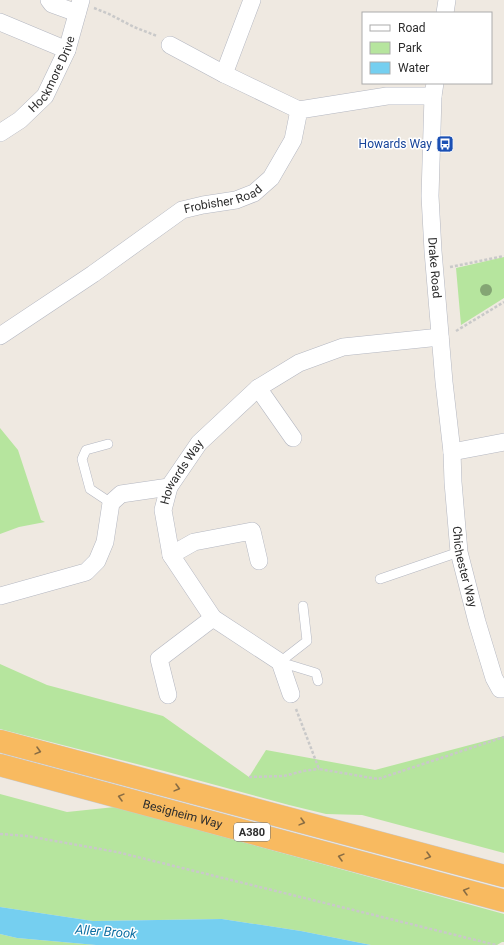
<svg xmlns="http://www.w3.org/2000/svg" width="504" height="945" font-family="Roboto,sans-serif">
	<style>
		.green { fill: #b6e59e }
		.water { fill: #75cff0 }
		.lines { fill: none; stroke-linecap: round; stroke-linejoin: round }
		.service-casing { stroke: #b4b7c1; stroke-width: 10 }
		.minor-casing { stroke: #b4b7c1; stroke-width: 18 }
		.trunk-casing { stroke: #c9c9c9; stroke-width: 23 }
		.path { stroke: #c9c9c9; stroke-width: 2.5; stroke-dasharray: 3 2; stroke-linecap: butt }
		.service { stroke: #fff; stroke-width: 9 }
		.minor { stroke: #fff; stroke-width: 17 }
		.trunk { stroke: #f8ba60; stroke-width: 22 }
		.tree { fill: #84a574 }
		.oneway { stroke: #896d44 }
		.labels { text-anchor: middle; stroke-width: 3; stroke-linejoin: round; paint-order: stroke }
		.shield { fill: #fff; stroke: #6d6d6d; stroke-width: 1 }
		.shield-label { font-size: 11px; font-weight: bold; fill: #2e2e2e }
		.street-label { font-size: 12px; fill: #2e2e2e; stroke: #fff }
		.transit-label { font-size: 12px; fill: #164399; stroke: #fff; text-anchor: end }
		.water-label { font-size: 13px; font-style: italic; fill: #0d6fa3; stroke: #fff }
	</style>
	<rect width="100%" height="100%" fill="#efe9e1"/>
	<path class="green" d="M504,257V298L461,325L456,268Z
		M0,428L18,450L41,520L45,522L19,527L0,534Z
		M0,664L47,685L163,716L249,777L266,750L375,770L504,736V853L362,815L326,814L289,805L164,771L0,729Z
		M0,794L67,812L115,807L504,914V942H502L497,945H371L301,931L222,919L93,921L0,907Z
		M0,934L17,938L96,945H0Z"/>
	<path class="water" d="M0,907L93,921L222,919L301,931L371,945H96L17,938L0,934Z"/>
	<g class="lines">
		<g class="service-casing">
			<path id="service" d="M108,444L86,450L82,459L90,489L111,503
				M380,579L459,552
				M280,662L307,641L303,606
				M280,662L316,673L318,681"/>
		</g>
		<g class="minor-casing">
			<g id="minor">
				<path d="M49,0L52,4L77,13"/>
				<path d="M445,13L447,0"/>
				<path d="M0,22L67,50"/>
				<path d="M170,45L224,74L299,110"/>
				<path d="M224,74L252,0"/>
				<path id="s1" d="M435,83L433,96L430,196L433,251L444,382L452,452L453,482L459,552L477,622L494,678L500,689H504"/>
				<path id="s2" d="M0,133L20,120L45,96L67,50L81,0"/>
				<path id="s3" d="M0,336L93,274L182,210L203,205L236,200L254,193L271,178L293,140L299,110L387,96H433"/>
				<path d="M258,388L293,438"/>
				<path d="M452,452L504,442"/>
				<path d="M171,555L194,542L252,531L259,561"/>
				<path d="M0,596L86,572L97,561L105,542L111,503L121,494L169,487"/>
				<path id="s4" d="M291,694L280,662L213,618L171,555L163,510L169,487L199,443L258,388L299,363L343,347L440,337"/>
				<path d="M168,695L159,659L213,618"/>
			</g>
		</g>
		<g class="trunk-casing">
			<g id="trunk">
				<path d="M0,741L504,876"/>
				<path id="s5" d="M0,765L504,901"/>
			</g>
		</g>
		<path class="path" d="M94,8L109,14L134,27L157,36
			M450,267L504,256
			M456,331L504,302
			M296,709L319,769L378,779L504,737
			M249,777L284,776L303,771L319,769
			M0,834L27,836L117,852L496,945"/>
		<use href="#service" class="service"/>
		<use href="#minor" class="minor"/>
		<use href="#trunk" class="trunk"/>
	</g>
	<circle class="tree" cx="486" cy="290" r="6"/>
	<defs><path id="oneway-chevron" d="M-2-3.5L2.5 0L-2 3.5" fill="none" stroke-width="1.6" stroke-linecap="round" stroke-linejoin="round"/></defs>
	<g class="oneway">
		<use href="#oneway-chevron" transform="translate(38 751) rotate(15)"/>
		<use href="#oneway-chevron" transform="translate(177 788) rotate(15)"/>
		<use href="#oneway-chevron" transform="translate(121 797) rotate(-165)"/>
		<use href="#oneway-chevron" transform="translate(302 822) rotate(15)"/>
		<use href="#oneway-chevron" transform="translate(428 856) rotate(15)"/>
		<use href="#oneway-chevron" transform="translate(341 857) rotate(-165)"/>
		<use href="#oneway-chevron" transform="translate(466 891) rotate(-165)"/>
	</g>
	<defs>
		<g id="bus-square" transform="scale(0.9)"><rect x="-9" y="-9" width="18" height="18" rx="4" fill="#1a4fb4" stroke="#fff"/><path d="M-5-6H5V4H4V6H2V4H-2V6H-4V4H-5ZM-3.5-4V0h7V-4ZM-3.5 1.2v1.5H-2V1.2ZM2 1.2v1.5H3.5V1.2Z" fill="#fff"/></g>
	</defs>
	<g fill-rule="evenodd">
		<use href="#bus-square" x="445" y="144"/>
	</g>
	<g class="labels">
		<rect class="shield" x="234" y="823" width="36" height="18" rx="3"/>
		<g class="shield-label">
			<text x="252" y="836">A380</text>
		</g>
		<g class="street-label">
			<text dy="4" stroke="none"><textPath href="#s2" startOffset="81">Hockmore Drive</textPath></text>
			<text dy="4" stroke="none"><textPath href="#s3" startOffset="264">Frobisher Road</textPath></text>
			<text dy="4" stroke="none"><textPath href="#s1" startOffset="185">Drake Road</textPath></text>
			<text dy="4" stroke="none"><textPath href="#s4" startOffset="278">Howards Way</textPath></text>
			<text dy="4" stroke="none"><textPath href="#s1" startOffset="486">Chichester Way</textPath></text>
			<text dy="4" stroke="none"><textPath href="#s5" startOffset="189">Besigheim Way</textPath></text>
		</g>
		<g class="transit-label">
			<text x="432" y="148">Howards Way</text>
		</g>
		<g class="water-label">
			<text transform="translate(106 931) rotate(4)" y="5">Aller Brook</text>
		</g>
	</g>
	<rect x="362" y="12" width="130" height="72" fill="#ffffff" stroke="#ababab"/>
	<rect x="370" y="25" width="20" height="6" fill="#ffffff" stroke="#ababab"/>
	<text x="398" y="32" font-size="12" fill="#2e2e2e">Road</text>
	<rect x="370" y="42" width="20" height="12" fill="#b6e59e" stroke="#ababab"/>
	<text x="398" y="52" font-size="12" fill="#2e2e2e">Park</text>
	<rect x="370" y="62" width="20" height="12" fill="#75cff0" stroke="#ababab"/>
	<text x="398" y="72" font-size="12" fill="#2e2e2e">Water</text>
</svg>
